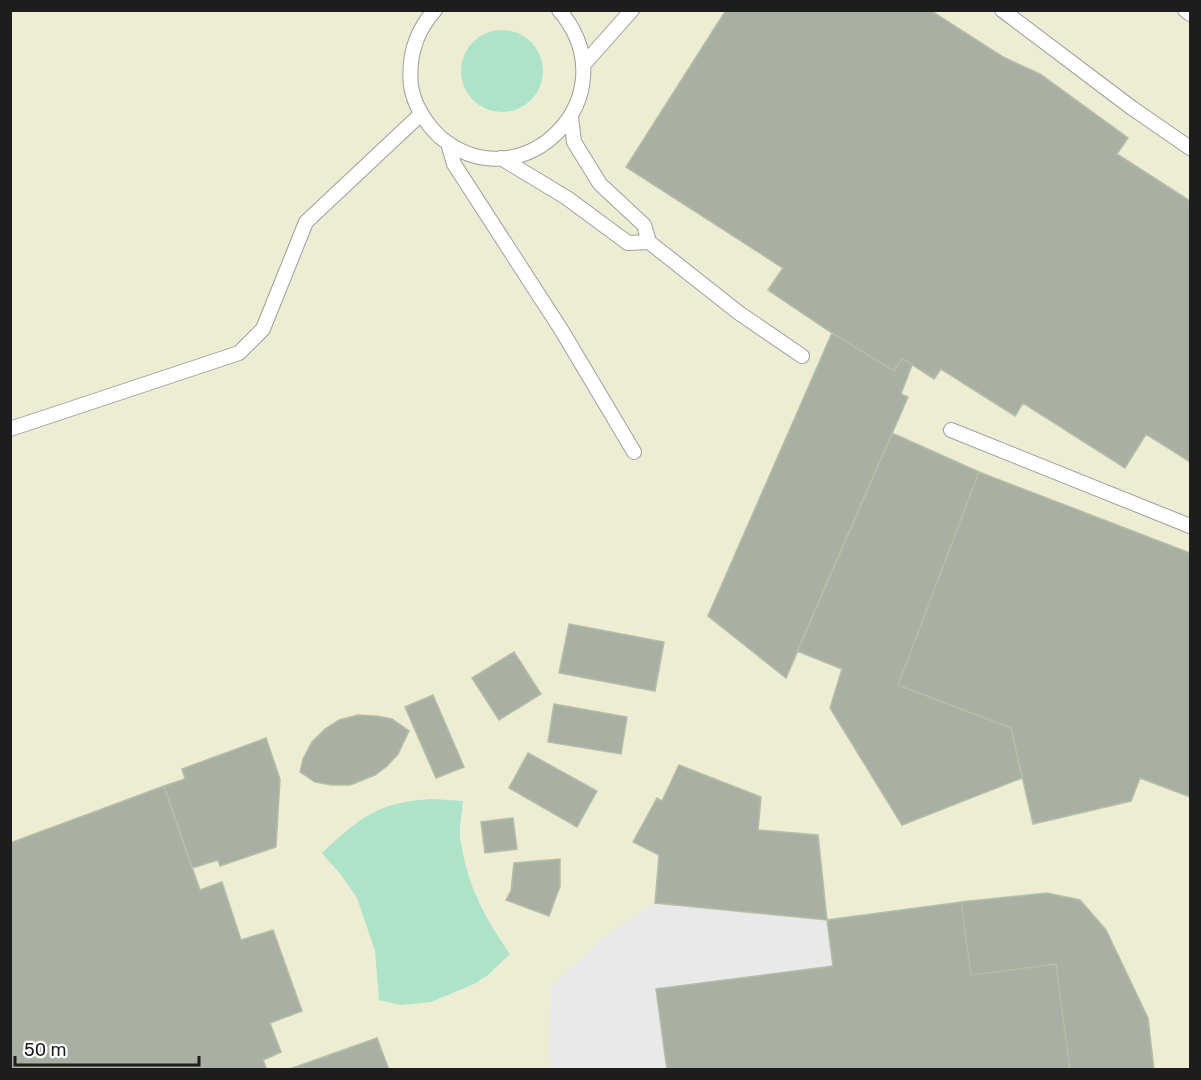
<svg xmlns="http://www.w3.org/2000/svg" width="1201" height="1080" font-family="Rubik,sans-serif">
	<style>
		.commercial { fill: #ededd4 }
		.grass { fill: #ade4c9 }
		.parking { fill: #e9e9e9 }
		.building { fill: #aaafa3; stroke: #b4bea7; stroke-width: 1.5 }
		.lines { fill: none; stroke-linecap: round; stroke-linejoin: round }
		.service-casing { stroke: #9e9e9e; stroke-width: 16 }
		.service { stroke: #fff; stroke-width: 14 }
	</style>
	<rect width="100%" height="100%" fill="#e7eee4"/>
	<path class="commercial" d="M11,11H1190V1069H11Z"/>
	<path class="grass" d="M461 71a41 41 0 1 1 82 0a41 41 0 1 1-82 0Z
		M432,799L463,801C462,814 458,830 461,843C468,887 485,918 510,954L488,975L474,984L431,1002L401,1005L379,1000L375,951L357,898L342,876L322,853C360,817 379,802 432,799Z"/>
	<path class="parking" d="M655,903L827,920L833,966L657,989L667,1069H552L548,1055L551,987L603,937Z"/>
	<path class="building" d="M726,10H930L1003,57L1040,74L1128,138L1117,154L1190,201V462L1146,434L1125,468L1023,403L1015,416L941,369L934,379L902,358L894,371L832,333L768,290L783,268L626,167Z
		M832,333L894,371L902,358L912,365L901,394L908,397L786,678L708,616Z
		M892,433L979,472L898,685L1011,728L1022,778L902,825L830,708L842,669L797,651Z
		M979,472L1190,553V797L1140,778L1131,801L1033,824L1011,728L898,685Z
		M569,624L664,642L655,691L559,673Z
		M514,652L541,694L499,720L472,678Z
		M433,695L464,767L436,778L405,707Z
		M554,704L627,717L621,754L548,742Z
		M358,715L376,716L392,719L409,731L398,754L387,766L375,775L350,785H332L315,782L300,772L303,759L312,742L325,729L339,720Z
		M266,738L280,779L276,847L220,866L218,860L192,868L164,786L185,779L182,769Z
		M528,753L597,791L577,827L509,788Z
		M679,765L761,797L758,830L818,835L827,920L655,903L659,855L633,842L657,798L662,801Z
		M164,786L200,890L222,882L241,940L273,930L302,1011L270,1023L281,1052L263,1060L267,1070H10V843Z
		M513,818L517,849L485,853L481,822Z
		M560,859V886L549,916L506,900L511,891L514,863Z
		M1047,893L1080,900L1106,930L1148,1018L1154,1070H1070L1056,964L971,975L961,902Z
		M961,902L971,975L1056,964L1070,1070H667L656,989L833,966L827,920Z
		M377,1038L389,1070H287Z"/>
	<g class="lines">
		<g class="service-casing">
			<path id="service" d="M435,10C415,32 408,57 411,86C414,105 426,124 440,137C522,206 633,96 559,10
				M1002,10L1132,108L1190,148
				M1185,10L1190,14
				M584,64L632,10
				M448,143L454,164L562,331L634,452
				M501,158L567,198L628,243L649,242L644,225L600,184L574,142L571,117
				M649,242L739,313L802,356
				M10,429L239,353L263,329L306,222L421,114
				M951,430L1190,526"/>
		</g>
		<use href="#service" class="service"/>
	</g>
	<rect width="1201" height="1080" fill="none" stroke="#1d1d1d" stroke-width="24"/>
	<path d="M15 1056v9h184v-9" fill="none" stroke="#1d1d1d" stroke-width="3"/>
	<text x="24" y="1056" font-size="18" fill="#1d1d1d" stroke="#ffffff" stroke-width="4.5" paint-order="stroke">50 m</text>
</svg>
